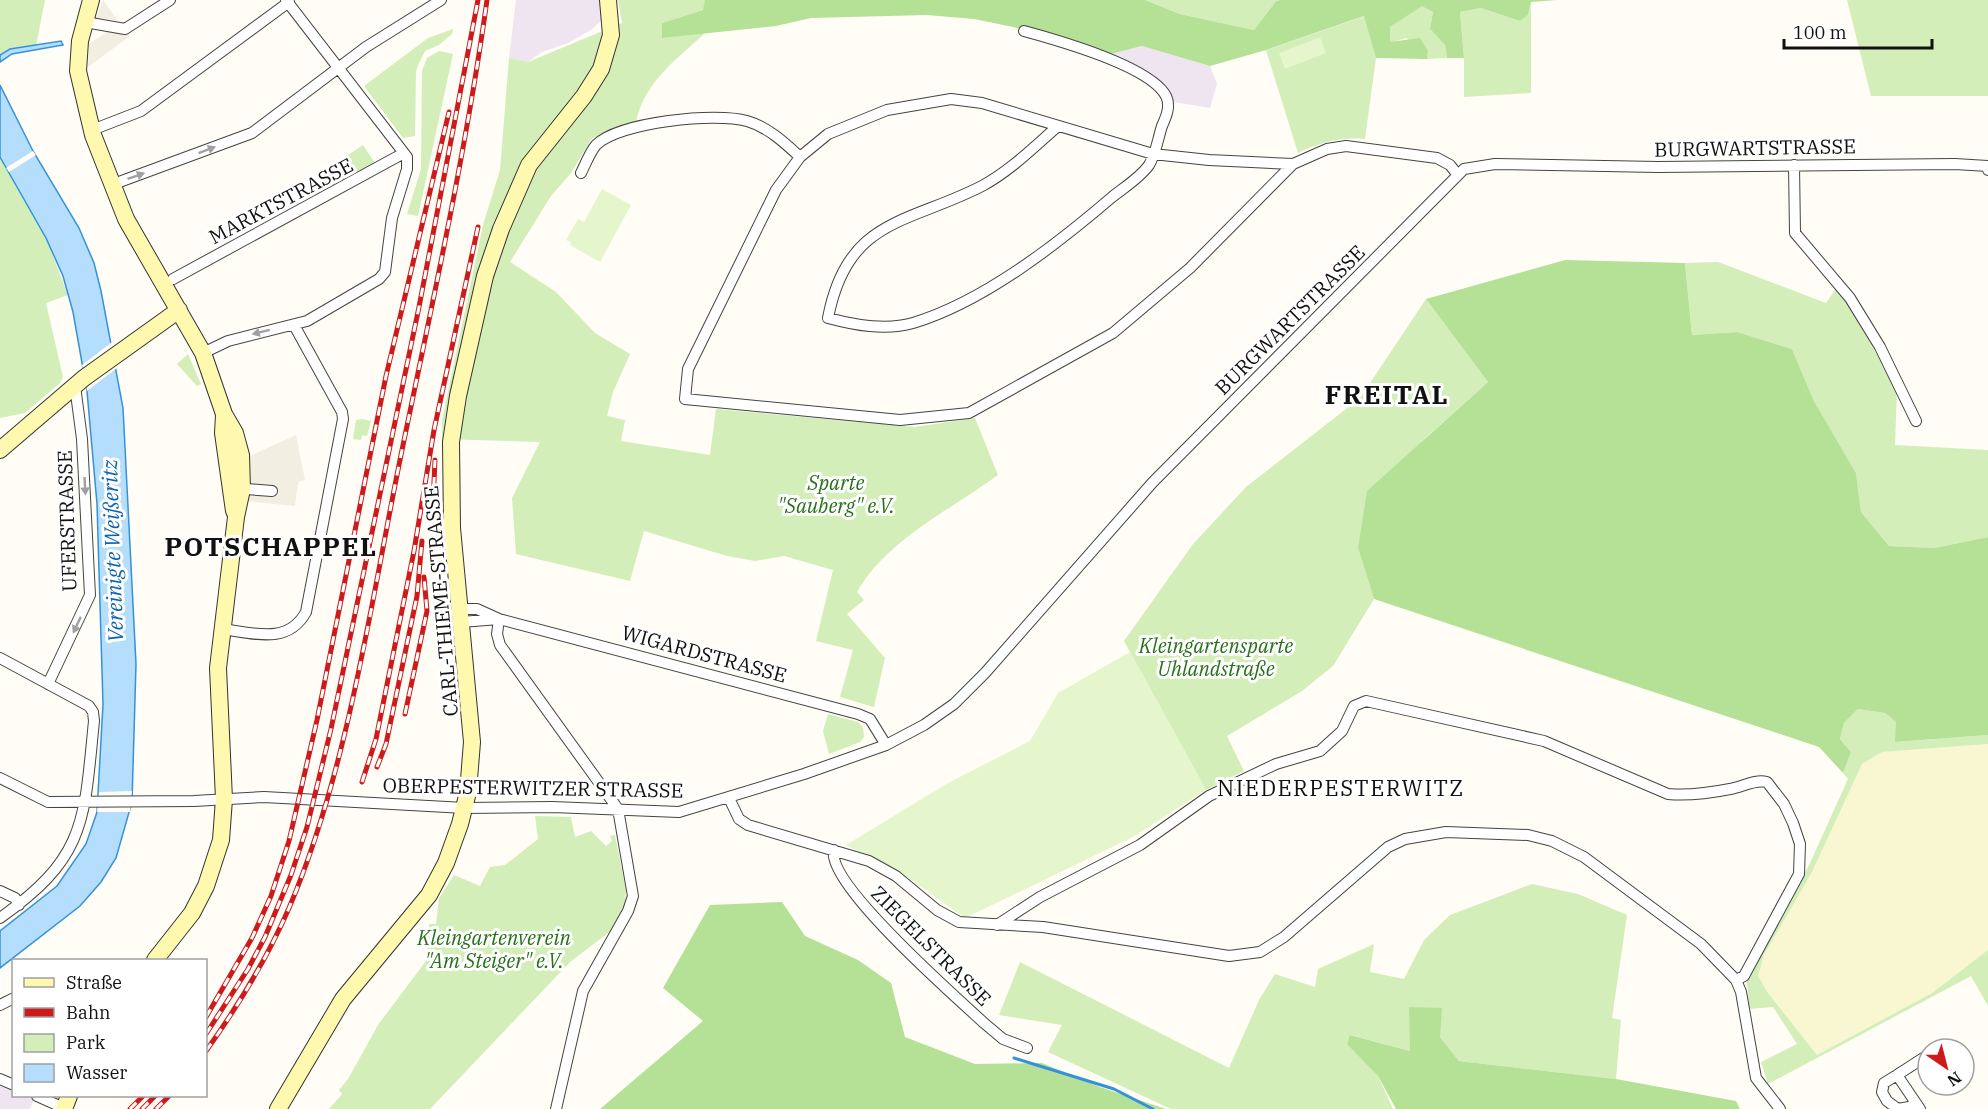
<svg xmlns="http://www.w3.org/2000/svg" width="1988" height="1109" font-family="'IBM Plex Serif',serif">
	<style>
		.industrial { fill: #efe5f0 }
		.farmland { fill: #f8f7d1 }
		.green { fill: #d3eeb9 }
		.forest { fill: #b5e197 }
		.pitch { fill: #e5f5cc }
		.plaza { fill: #f2eee1 }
		.water { fill: #b4defc; stroke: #3492da; stroke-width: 1.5 }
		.pier { fill: #fffdf5 }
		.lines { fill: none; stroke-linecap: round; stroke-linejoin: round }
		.stream { stroke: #3492da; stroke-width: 3 }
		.street-casing { stroke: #444; stroke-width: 12 }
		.secondary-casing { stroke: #333; stroke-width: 18 }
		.street { stroke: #fff; stroke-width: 10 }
		.secondary { stroke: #fff9b0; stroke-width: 16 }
		.rail-casing { stroke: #cf1a1c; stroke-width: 5 }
		.rail { stroke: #fff; stroke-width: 3; stroke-dasharray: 9; stroke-linecap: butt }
		.oneway { fill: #a0a0a0 }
		.labels { text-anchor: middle; stroke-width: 6; stroke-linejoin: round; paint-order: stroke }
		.street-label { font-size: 20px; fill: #111; stroke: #fff }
		.park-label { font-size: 20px; font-style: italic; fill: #287019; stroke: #fff }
		.water-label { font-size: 21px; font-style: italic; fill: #0c63b0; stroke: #fff }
		.quarter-label { font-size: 22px; letter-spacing: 1.5px; fill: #111; stroke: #fff }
		.district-label { font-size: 26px; font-weight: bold; letter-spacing: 1.5px; fill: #111; stroke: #fff }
	</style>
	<rect width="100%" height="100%" fill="#fffdf5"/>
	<path class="industrial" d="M516,0H600L603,19L591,30L568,43L542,52L528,62L509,58Z
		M1142,46L1210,66L1217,84L1210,108L1174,102L1165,89L1111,54Z
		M0,1084L13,1090L14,1096H25L34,1099L30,1109H0Z"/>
	<path class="farmland" d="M1988,744V950L1932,993L1817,1055L1768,993L1758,976L1764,955L1812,872L1862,764L1882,752Z"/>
	<path class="green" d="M0,0H45L36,46L10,49L0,55Z
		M618,0H749L703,10L662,23V38L705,33C675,61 640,85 635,129L592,138L571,173L551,196L510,262L556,292L595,333L630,354L613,392L607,416L625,420L621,441L710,455L716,409L915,427L975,418L998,475C951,510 887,539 857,592L864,600L847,614L885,658L874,707L840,697L853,650L816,641L833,570L784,556L755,561L727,556L644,531L630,581L516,554L512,498L540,442L442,439V420L483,225L500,170L509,58L528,62L622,23Z
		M1145,0H1280L1276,1L1254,30L1180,14Z
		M1847,0H1988V96H1871Z
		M1531,2V93L1464,97V58L1460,12L1481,8L1520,21L1528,15Z
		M1422,5L1433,12L1430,29L1445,45L1447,58L1427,59L1428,51L1406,38L1390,43V27Z
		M1365,16L1376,58L1365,139C1339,137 1322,142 1298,153L1266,50Z
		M453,29L452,34L439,45L425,51L419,63L416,71L415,136L403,138L364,86L428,38Z
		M439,51L453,54L418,216L407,214L421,169L422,71L427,58Z
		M363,145L375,163L316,197L307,183Z
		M0,157L46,238L68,295L46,303L63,377L60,383L25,413L0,418Z
		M1718,262L1826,303L1837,287L1897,389L1895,445L1988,450V537L1934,548L1889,546L1861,512L1856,473L1814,401L1792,349L1737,332L1692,335L1685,263Z
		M1426,299L1488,382L1423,440L1358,548L1374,599L1333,666L1302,691L1227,736L1244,771L1206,790L1124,641L1193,544L1246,487L1360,398Z
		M188,354L201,384L197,386L177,364Z
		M363,419L371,421L367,436L362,435L361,440L353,439L356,420Z
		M1858,709L1885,713L1896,722V742L1988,735V744L1882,752L1862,764L1812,872L1764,955L1758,976L1768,993L1817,1055L1932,993L1988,950V1006L1971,976L1768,1084L1761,1062L1797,1044L1773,1007L1749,1009L1747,981L1810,863L1848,779L1843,773L1851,752L1840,739L1844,723Z
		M828,714L858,722L863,727L864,737L860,742L829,754L823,731Z
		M535,816L571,817L575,837L591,831L606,846L612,841L610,836L615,835L626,890L625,903L612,930L570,962L430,1109H329L342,1094L339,1090L348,1079L378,1025L426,961L429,924H436L439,898L454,875L480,886L490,867L505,865L538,839Z
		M1532,884L1578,894L1627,915L1612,1018L1621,1020L1616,1079L1459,1061L1440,1037L1410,1007V1051L1351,1035L1348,1044L1378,1076L1393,1109H1171L1048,1052L1062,1025L999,1015L1020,962L1229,1068L1259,1000L1275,974L1315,987L1318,969L1374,944L1370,972L1404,979L1424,940L1450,915Z"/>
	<path class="forest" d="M705,0H1145L1180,14L1254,30L1276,1L1280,0H1557L1531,2L1528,15L1520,21L1481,8L1460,12L1464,58H1447L1445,45L1430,29L1433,12L1422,6L1390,27V42L1420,38L1428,51L1427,59L1376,58L1364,16L1266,50L1210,66L1142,46L1111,54L1037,32L974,19L927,15L811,18L776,26L662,38V23L703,10Z
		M1565,260L1685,263L1692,335L1737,332L1792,349L1814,401L1856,473L1861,512L1889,546L1934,548L1988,537V735L1895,742L1896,722L1885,713L1858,709L1844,723L1840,739L1851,752L1843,773L1819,747L1374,599L1358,548L1367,491L1488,382L1426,299Z
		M782,902L805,936L858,960L891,983L905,1037L975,1064L1042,1063L1100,1087L1166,1109H600L703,1021L663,988L710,905Z
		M1409,1007L1442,1008L1440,1037L1459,1061L1616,1079L1736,1101L1740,1109H1396L1378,1076L1347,1044L1350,1035L1410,1051Z"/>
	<path class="pitch" d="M1320,37L1326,53L1285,69L1279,53Z
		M602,189L631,205L600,262L570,245L571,242L566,240L578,219L584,222Z
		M1130,652L1206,790L1133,837L965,918L909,878L846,845L948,783L1030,741L1058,693Z"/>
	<path class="plaza" d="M103,0L118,21L103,18L99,20L125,29L130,36L88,67L89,44L108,31L94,24Z
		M296,435L305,480L298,482L295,506L245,501V458Z"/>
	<path class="water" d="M61,41L63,45L12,54L0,62V55L10,49Z
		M0,85L33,151L79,228L94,263L101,291L123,408L136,664L132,802L116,858L101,882L80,906L0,968V931L57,886L86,844L97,812L103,704L97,504L87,391L73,312L63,276L46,238L0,157Z"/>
	<path class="pier" d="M33,151L36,155L9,172L6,168Z
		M112,342L117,368L87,391L82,365Z
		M132,791L130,812H97L99,792Z"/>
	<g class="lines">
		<path class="stream" d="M1014,1058L1114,1089L1153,1109"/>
		<g class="street-casing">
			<path id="street" d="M85,22L125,29L170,0
				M1024,31C1057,40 1150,66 1166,96C1171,106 1166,117 1162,126C1158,138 1156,154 1149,165C1140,178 1123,188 1111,198C1056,245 983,302 913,323C885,331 854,325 828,318C847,218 908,224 982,186C1010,171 1034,147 1058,126
				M92,130L141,111L289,2
				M1293,164L1190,268L1113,333L969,413L900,420L685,399L688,369L776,190L800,157L828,134L887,110L951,99L982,103L1153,154L1209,160L1293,164L1327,149L1346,146L1437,158L1450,165L1457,174
				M1794,165L1795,233L1850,298L1880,347L1916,421
				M581,173C585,165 590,152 596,145C619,122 716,112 747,121C768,127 785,143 800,157
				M111,185L252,133L366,47L441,0
				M173,279L404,153
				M203,353L228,341L307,321L379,279L385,272L392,218L407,169V157L286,0
				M246,489L272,491
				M459,609H477L499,619L858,714L870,719L886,745
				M499,619L497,634L500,645L618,809
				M461,622L499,619
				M222,629C254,633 288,645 306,612L343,419L342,412L294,325
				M0,658L89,706L93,712L94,721C84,820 87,857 0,918
				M48,684L90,595L82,439L75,386
				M0,778L48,802L194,801L264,797L465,808L552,807L679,812L804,774L886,745L924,725L954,704L985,673L1153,482L1464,169L1495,164L1658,167L1955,164L1988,166V170
				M729,798L739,819L748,825L869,861L896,876L937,910L959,922L1043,927L1229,956L1260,952L1284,937L1388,847L1405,839L1446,832L1528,835L1552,841L1584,857L1701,944L1736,980L1741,992L1756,1078L1780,1109
				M834,850C825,883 956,997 984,1023L1003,1039L1027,1048
				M0,891L15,898L19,905
				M997,925L1040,897L1140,845L1209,796L1276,764L1320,751L1342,731L1354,706L1366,701L1544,741L1668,794C1689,796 1710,793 1730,789C1743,787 1754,779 1767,782L1784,804L1793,823L1800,844L1799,874L1744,976L1736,980
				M0,1005L14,998
				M1897,1075L1884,1083L1882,1092L1887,1101L1898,1109L1909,1107L1916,1103
				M0,1079L14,1085
				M37,1096L64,1108
				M556,1109L583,991L628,911L633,896L618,809
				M1920,1109L1897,1075L1928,1055"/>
		</g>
		<g class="secondary-casing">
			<path id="secondary" d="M91,0L80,41L78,71L93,135L126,219L203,353L224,414L235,433L241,455L242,489L236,517L218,668L224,799L221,840L206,886L192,913L155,960
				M224,415L223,433L234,511
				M0,450L84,378L179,310
				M64,1109L69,1096
				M278,1109L343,999L429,895L446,863L460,824L468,792L472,742L452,528L451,442L458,396L485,276L501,229L529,165L584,96L601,69L611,35L608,0"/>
		</g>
		<use href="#street" class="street"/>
		<use href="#secondary" class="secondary"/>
		<g class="rail-casing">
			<path id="rail" d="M433,504L435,460
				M405,714L427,611L424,577
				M377,767L386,744L417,596L422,541
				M362,782L376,739L414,551L434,430L478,227
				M206,1017L252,938L271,896L289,841L317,720L386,376L449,112
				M206,1034L248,969L265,937L291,875L307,827L331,729L419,307L478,0
				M206,1051C238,1006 267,959 289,908C348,770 371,602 401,455C432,304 466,152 487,0
				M130,1109L143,1096
				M142,1109L155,1096
				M156,1109L169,1096"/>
		</g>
		<use href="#rail" class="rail"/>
	</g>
	<defs><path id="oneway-solid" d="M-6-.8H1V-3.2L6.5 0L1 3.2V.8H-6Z" transform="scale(1.5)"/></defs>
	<g class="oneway">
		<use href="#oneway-solid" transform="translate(207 150) rotate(-21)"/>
		<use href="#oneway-solid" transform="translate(136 176) rotate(-19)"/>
		<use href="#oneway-solid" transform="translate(261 332) rotate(166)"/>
		<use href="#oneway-solid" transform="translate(85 486) rotate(87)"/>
		<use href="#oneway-solid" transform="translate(77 625) rotate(115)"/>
	</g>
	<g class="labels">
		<g class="street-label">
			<text transform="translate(1755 148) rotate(-1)" y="7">BURGWARTSTRASSE</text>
			<text transform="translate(281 201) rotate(-28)" y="7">MARKTSTRASSE</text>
			<text transform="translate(1290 320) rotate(-45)" y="7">BURGWARTSTRASSE</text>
			<text transform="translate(67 521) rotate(-92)" y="7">UFERSTRASSE</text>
			<text transform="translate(441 601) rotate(-95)" y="7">CARL-THIEME-STRASSE</text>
			<text transform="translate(704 654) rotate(15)" y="7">WIGARDSTRASSE</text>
			<text transform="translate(533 788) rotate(1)" y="7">OBERPESTERWITZER STRASSE</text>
			<text transform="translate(931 946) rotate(45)" y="7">ZIEGELSTRASSE</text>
		</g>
		<g class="park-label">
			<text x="836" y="490">Sparte<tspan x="836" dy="23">"Sauberg" e.V.</tspan></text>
			<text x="1216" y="653">Kleingartensparte<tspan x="1216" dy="23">Uhlandstraße</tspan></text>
			<text x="494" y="945">Kleingartenverein<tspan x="494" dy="23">"Am Steiger" e.V.</tspan></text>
		</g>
		<g class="water-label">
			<text transform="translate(113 551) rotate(-92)" y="7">Vereinigte Weißeritz</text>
		</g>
		<g class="quarter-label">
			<text x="1341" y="796">NIEDERPESTERWITZ</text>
		</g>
		<g class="district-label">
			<text x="1387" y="404">FREITAL</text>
			<text x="271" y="556">POTSCHAPPEL</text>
		</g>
	</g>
	<rect x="12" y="959" width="195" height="138" fill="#ffffff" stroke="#a0a0a0" stroke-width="1.5"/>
	<rect x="24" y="978" width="30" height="9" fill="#fff9b0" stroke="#a0a0a0" stroke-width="1.5"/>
	<text x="66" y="989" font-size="18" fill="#111111">Straße</text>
	<rect x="24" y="1008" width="30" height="9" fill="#cf1a1c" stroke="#a0a0a0" stroke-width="1.5"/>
	<text x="66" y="1019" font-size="18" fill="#111111">Bahn</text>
	<rect x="24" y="1034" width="30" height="18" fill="#d3eeb9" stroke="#a0a0a0" stroke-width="1.5"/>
	<text x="66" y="1049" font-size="18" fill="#111111">Park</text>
	<rect x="24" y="1064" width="30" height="18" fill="#b4defc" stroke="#a0a0a0" stroke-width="1.5"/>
	<text x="66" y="1079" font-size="18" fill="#111111">Wasser</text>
	<g transform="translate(1946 1067) rotate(145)"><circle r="28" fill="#ffffff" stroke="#a0a0a0" stroke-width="1.5"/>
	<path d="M0-4.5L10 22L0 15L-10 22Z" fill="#cf1a1c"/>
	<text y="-9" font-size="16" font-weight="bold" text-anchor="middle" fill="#111111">N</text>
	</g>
	<path d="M1784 39v9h148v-9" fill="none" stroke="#111111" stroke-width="3"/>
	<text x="1793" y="39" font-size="18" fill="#111111" stroke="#ffffff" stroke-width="4.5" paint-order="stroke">100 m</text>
</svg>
